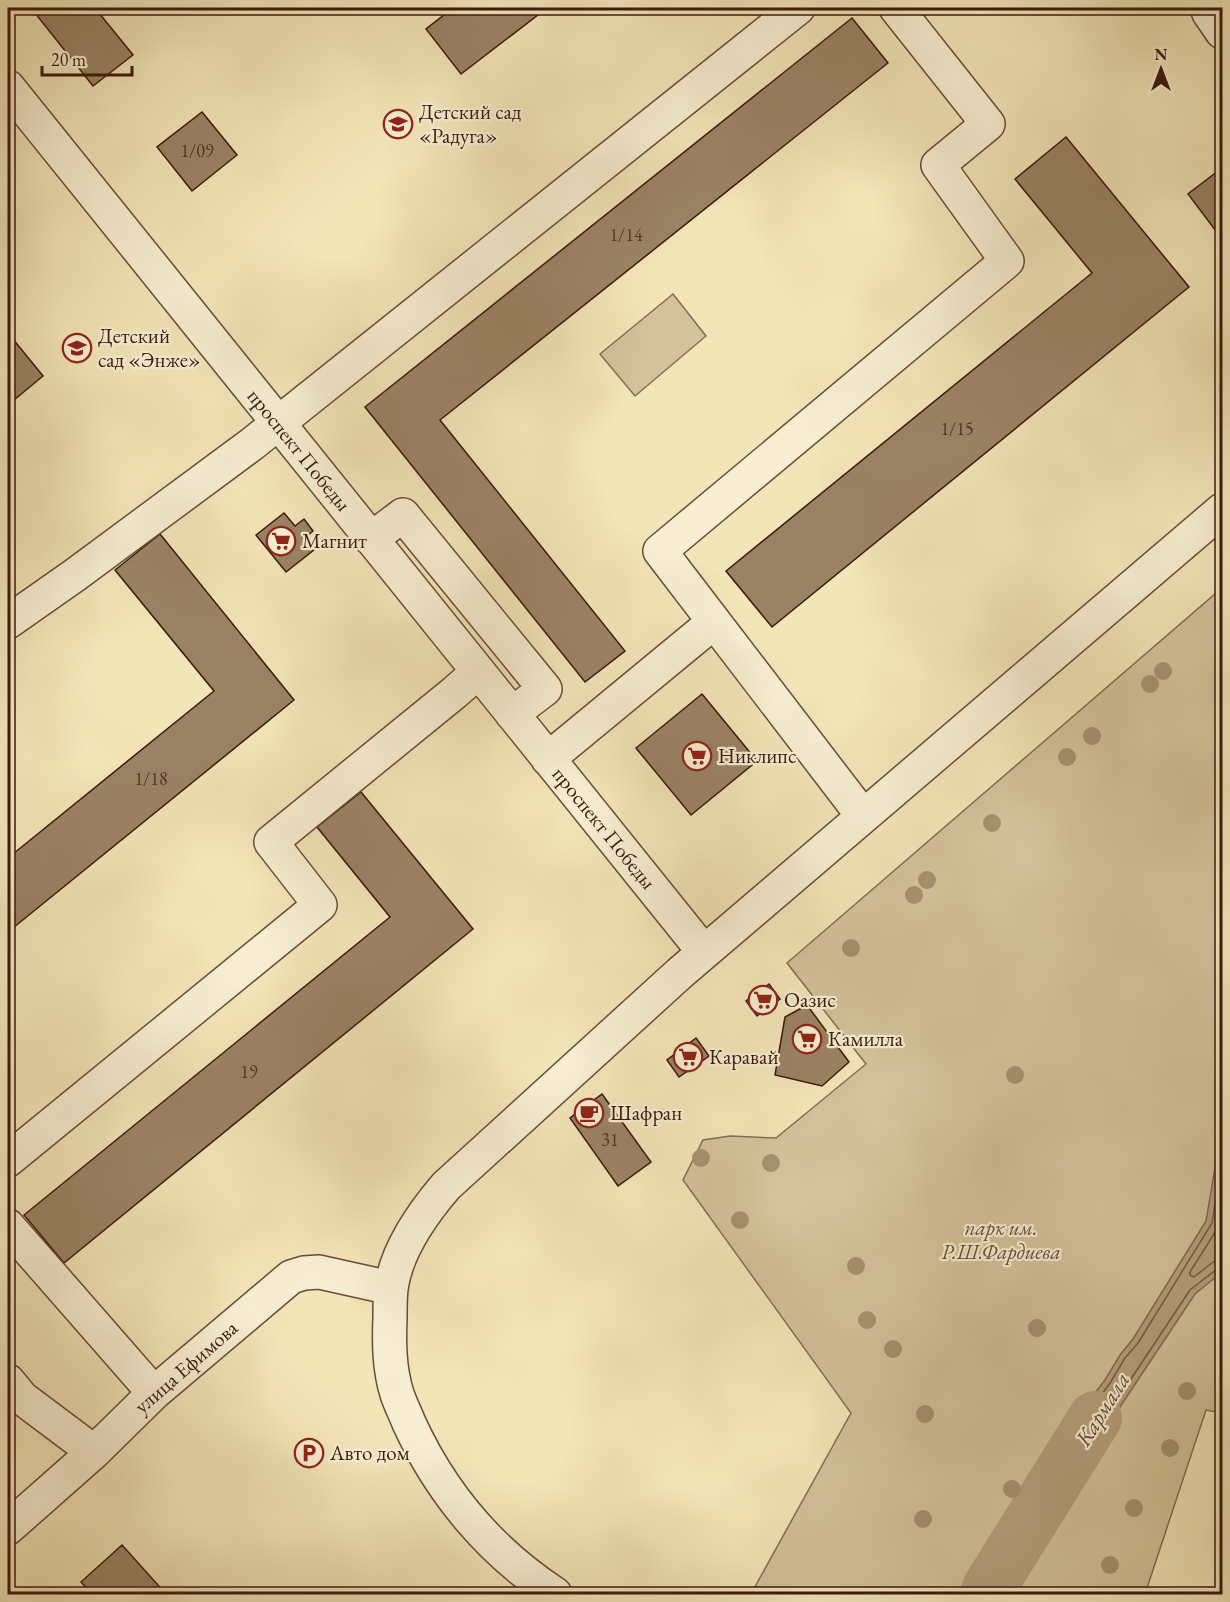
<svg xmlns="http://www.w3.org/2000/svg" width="1230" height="1602" font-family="'EB Garamond',serif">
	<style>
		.green { fill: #d3c29b; stroke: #876e53; stroke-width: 1.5 }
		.water { fill: #b4a07d; stroke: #846a4f; stroke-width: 1.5 }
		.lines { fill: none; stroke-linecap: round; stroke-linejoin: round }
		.shore { stroke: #785c44; stroke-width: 1.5 }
		.river { stroke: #b4a07d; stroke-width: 54 }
		.building { fill: #9a8365; stroke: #3b190b; stroke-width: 1.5 }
		.minor-casing { stroke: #694c36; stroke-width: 36 }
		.minor { stroke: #f7eed1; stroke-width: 33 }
		.tree { fill: #a79170 }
		.labels { text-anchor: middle; stroke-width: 4.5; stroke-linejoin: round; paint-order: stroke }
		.number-label { font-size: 18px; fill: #533422 }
		.poi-label { font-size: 21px; fill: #3b190b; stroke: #f7eed1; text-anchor: start }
		.street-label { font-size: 21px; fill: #3b190b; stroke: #f7eed1 }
		.park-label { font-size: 21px; font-style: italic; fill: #694c36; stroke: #f7eed1 }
		.water-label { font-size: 22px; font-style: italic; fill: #654833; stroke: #f7eed1 }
	</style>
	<rect width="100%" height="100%" fill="#f2e5b8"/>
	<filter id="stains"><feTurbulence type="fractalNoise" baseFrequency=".00333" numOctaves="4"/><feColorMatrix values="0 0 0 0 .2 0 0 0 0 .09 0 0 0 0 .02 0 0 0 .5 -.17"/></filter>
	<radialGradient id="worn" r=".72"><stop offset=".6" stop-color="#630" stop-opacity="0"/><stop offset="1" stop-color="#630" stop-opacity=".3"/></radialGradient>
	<path class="green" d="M673,294L706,336L635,396L600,354Z
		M1222,588V1413L1206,1410L1145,1594H751L851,1413L683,1180L703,1140L730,1136L776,1138L866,1064L787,963Z"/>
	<path class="water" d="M1222,1126V1272L1195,1294L1086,1458L1053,1514L995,1594H980L1037,1499L1054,1494L1061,1489L1057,1479L1056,1465L1083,1419L1090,1399L1105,1380L1120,1355L1133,1339L1206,1221Z"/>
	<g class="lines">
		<path class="shore" d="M1222,1161L1212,1223L1138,1343L1125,1358L1110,1383L1096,1402L1088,1422L1062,1466L1064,1477L1068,1476L1081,1454L1190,1290L1217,1269L1222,1267
			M1222,1206L1219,1226L1190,1272V1275L1194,1277L1213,1262L1222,1260
			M1046,1503L1050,1505L1048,1510L1026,1542H1022L1021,1538L1040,1505Z"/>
		<path class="river" d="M987,1594L989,1588L1095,1418"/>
	</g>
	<path class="building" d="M31,8H95L133,55L93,86Z
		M453,8H547L461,74L426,29Z
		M852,18L888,63L440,420L625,651L585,682L365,407Z
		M202,112L237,155L192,191L157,147Z
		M1066,137L1189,287L772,627L726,571L1092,273L1015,179Z
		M1222,168V239L1188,194Z
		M8,333L43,376L8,405Z
		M284,513L295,526L304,519L313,531L306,537L315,549L286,572L256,535Z
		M160,534L294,700L8,932V858L214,691L115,570Z
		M702,694L757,761L691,815L636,748Z
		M361,792L473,929L64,1263L24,1215L390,917L317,827Z
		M769,984L780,999L757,1016L746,1001Z
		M807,1005L849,1062L822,1086L775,1075L785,1017Z
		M696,1038L709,1056L679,1077L667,1060Z
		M602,1094L651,1162L618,1186L570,1118Z
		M122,1545L166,1594H92L81,1582Z"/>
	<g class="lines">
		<g class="minor-casing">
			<path id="minor" d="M1207,8L1209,13L1222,32
				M8,87L704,952
				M371,539L403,515L545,689L512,714
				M8,622L75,575L252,444L798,8
				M548,759L714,622
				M863,816L660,551L1007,261L938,165L988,124L896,8
				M8,1160L320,905L271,842L454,693L478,672
				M8,1226L154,1393
				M8,1381L22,1398L94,1452
				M8,1528L94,1452L154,1393L291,1277L304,1273L319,1272L391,1288
				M555,1594C491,1552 441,1493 409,1423C405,1413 400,1403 397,1394C389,1368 389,1343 390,1317C390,1308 390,1298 391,1289C396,1251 422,1214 446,1186L680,973L1222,510"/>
		</g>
		<use href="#minor" class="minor"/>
	</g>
	<g class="tree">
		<circle cx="1163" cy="671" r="9"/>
		<circle cx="1150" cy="684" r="9"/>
		<circle cx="1092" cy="736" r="9"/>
		<circle cx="1067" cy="757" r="9"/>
		<circle cx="992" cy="823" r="9"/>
		<circle cx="927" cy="880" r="9"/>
		<circle cx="914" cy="895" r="9"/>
		<circle cx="851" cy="948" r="9"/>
		<circle cx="1015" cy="1075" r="9"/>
		<circle cx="701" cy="1158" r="9"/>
		<circle cx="771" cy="1163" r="9"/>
		<circle cx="740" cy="1220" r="9"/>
		<circle cx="856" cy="1266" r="9"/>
		<circle cx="867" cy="1320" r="9"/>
		<circle cx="1037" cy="1328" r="9"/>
		<circle cx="893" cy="1349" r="9"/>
		<circle cx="1187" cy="1391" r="9"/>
		<circle cx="925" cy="1414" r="9"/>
		<circle cx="1170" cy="1448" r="9"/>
		<circle cx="1012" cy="1489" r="9"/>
		<circle cx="1134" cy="1508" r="9"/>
		<circle cx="923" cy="1519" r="9"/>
		<circle cx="1110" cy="1565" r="9"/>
	</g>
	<defs>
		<g id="school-ring" transform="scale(1.5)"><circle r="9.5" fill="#f7eed1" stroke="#8f2418" stroke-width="1.5"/><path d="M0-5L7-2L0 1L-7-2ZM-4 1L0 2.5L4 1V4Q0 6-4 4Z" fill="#8f2418"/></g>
		<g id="supermarket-ring" transform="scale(1.5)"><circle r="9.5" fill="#f7eed1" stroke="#8f2418" stroke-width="1.5"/><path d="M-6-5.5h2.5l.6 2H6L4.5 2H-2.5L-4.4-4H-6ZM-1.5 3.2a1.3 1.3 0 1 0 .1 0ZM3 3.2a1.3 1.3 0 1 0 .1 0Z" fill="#8f2418"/></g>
		<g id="cafe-ring" transform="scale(1.5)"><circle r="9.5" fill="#f7eed1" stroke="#8f2418" stroke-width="1.5"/><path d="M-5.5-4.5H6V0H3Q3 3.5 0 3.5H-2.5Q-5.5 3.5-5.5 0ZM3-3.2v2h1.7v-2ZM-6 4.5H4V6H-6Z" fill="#8f2418"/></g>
		<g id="parking-ring" transform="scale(1.5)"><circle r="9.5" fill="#f7eed1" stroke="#8f2418" stroke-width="1.5"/><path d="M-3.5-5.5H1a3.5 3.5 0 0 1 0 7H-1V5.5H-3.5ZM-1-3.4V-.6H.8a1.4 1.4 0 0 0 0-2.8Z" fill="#8f2418"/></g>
	</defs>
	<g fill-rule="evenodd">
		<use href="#school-ring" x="398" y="124"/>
		<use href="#school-ring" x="77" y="348"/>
		<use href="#supermarket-ring" x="281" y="541"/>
		<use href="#supermarket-ring" x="697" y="756"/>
		<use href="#supermarket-ring" x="763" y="1000"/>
		<use href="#supermarket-ring" x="807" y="1039"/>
		<use href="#supermarket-ring" x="688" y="1057"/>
		<use href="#cafe-ring" x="589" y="1113"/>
		<use href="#parking-ring" x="309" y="1453"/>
	</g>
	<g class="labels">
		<g class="number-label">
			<text x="197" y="157">1/09</text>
			<text x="626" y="241">1/14</text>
			<text x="957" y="435">1/15</text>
			<text x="151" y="785">1/18</text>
			<text x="249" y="1078">19</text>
			<text x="610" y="1146">31</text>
		</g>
		<g class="poi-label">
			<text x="419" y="119">Детский сад<tspan x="419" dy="24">«Радуга»</tspan></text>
			<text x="98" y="343">Детский<tspan x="98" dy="24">сад «Энже»</tspan></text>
			<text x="302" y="548">Магнит</text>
			<text x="718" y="763">Никлипс</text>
			<text x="784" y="1007">Оазис</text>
			<text x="828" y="1046">Камилла</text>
			<text x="709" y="1064">Каравай</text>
			<text x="610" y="1120">Шафран</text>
			<text x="330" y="1460">Авто дом</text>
		</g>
		<g class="street-label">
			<text transform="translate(299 450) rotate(51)" y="7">проспект Победы</text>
			<text transform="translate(604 828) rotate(51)" y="7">проспект Победы</text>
			<text transform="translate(186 1367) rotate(-41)" y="7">улица Ефимова</text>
		</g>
		<g class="park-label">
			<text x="1001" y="1235">парк им.<tspan x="1001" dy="24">Р.Ш.Фардиева</tspan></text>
		</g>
		<g class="water-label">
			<text transform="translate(1102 1409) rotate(-58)" y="8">Кармала</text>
		</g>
	</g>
	<rect width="1230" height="1602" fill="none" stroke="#f2e5b8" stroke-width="30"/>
	<rect x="9" y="9" width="1212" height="1584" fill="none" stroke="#3b190b" stroke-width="3"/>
	<rect x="15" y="15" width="1200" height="1572" fill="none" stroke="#3b190b" stroke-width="1.5"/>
	<g transform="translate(1161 69)" stroke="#f7eed1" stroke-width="4.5" paint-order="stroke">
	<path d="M0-4.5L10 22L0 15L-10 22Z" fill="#3b190b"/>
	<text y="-9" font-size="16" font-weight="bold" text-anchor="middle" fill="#3b190b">N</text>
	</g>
	<path d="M42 66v9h90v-9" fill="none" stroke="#3b190b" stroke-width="3"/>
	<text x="51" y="66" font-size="18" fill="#3b190b" stroke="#f7eed1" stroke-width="4.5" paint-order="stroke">20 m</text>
	<rect width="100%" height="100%" filter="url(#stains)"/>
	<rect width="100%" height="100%" fill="url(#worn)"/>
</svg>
